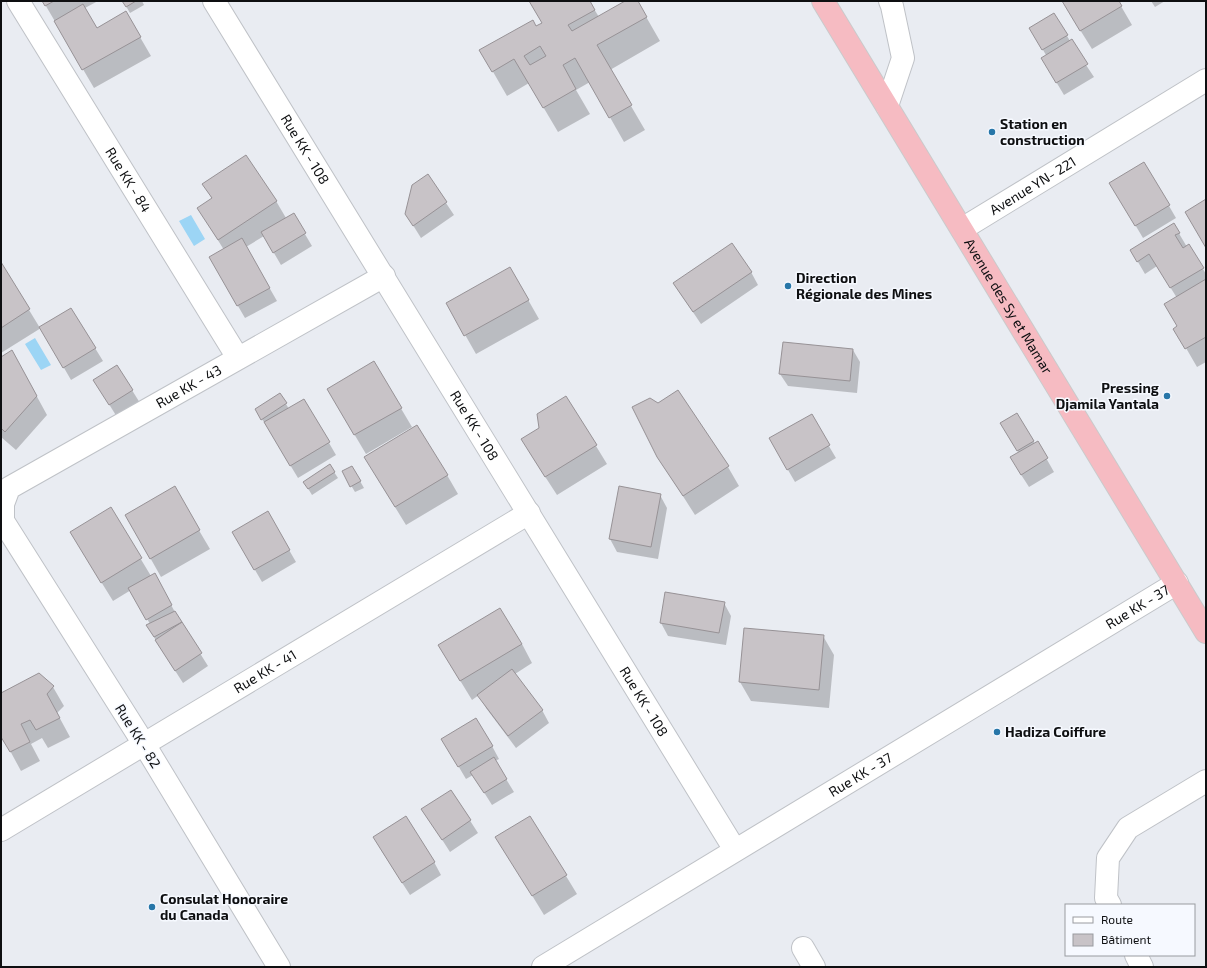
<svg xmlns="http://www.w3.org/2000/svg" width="1207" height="968" font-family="'Exo 2',sans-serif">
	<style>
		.water { fill: #9cd5f5 }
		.shadow { fill: #0003 }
		.building { fill: #c8c3c7; stroke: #979296; fill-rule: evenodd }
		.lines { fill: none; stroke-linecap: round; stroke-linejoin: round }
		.minor-casing { stroke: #bfc2c7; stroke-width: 24 }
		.highway-casing { stroke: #cacacb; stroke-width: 24 }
		.minor { stroke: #fff; stroke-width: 22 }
		.highway { stroke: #f6bbc2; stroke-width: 22 }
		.poi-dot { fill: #2776a8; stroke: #f6f9ff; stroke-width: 1.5 }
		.labels { text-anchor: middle; stroke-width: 3; stroke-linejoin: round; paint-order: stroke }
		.poi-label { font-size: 14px; font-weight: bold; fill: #0e0f11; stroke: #f6f9ff; text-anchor: start }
		.street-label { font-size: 14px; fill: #0e0f11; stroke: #f6f9ff }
	</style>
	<rect width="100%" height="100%" fill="#e9ecf2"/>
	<path class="water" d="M191,215L205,239L194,246L179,221Z
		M35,338L51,365L41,370L25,344Z"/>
	<path class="shadow" d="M43,1H98L85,8L97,29L126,13L151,56L94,88Z
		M123,1H142L144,5L130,13Z
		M530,1H589L599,17L627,1H637L660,41L610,70L645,130L624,142L590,82L576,90L590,114L558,132L529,83L507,96L481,51L536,27L543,23Z
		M1062,1H1118L1132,25L1092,49Z
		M1151,1H1165L1155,7Z
		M1054,14L1070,41L1094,77L1064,95L1049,70L1046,55L1030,28Z
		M1144,163L1176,218L1143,238L1118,196Z
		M428,176L454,215L421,238L406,214Z
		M204,184L276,201L286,218L293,214L312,246L281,265L264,236L246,247L277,301L245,318L210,258L224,250L198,208L212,199Z
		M1174,225L1187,247L1189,246L1206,274V362L1197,367L1175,329L1178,326L1177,298L1157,266L1145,274L1131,250Z
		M1,264L40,328L71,309L103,361L71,380L41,328L1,353Z
		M510,268L539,319L476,354L447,303Z
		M751,272L758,285L701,324L674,284Z
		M853,350L860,362L857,393L788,386L780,374Z
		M1,358L23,371L47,415L16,450L1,437Z
		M374,363L412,427L366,454L328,390Z
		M117,366L140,403L117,417L102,393Z
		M678,391L728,467L739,486L695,515L658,457V404Z
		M280,394L289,409L304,400L336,455L298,478L266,425L259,415Z
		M566,397L607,464L557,495L533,458L540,428Z
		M1017,414L1035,444L1037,442L1054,472L1029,487L1018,470L1019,453L1002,423Z
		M811,416L836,458L795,482L770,439Z
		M352,467L364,488L355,492L343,472Z
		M334,472L338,478L312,495L304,482Z
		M447,475L458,494L406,525L376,476Z
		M174,488L210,549L161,577L126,515Z
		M660,495L667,508L658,559L617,552L610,539Z
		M110,508L151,576L154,574L181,623L208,666L183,683L156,641L151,631L150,624L131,590L113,601L82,551Z
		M267,512L296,562L262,582L233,532Z
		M724,603L731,616L726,645L668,636L661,623Z
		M823,636L834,655L829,708L751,701L740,682Z
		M522,644L532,663L515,674L542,710L549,723L516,748L486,708L479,695L472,700L450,664Z
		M53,687L64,706L57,713L70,737L48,748L42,738L31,744L40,761L21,771L1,734V694Z
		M492,746L499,759L495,761L514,792L492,805L473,775L466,779L450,752Z
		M451,791L478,833L450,852L423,810Z
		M530,817L577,894L544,915L508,856Z
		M381,850L434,862L441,875L410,895Z"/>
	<path class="building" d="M42,1H54L45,6Z
		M122,1H136L126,7Z
		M529,1H590L595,10L568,25L572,31L625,1H638L647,17L597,45L632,105L609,118L575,58L563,65L576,89L543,108L514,59L492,72L479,50L533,20L536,26L542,23ZM540,46L546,56L530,65L524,56Z
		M1062,1H1119L1122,6L1080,31Z
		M83,4L97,28L126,11L141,37L82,70L54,21Z
		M1054,13L1068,35L1042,50L1029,28Z
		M1072,39L1088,64L1056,83L1041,58Z
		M246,155L277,201L218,240L197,208L212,198L202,184Z
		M1144,162L1170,205L1135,226L1109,183Z
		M428,174L447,202L413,226L405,214L412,185Z
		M1206,199V248L1185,212Z
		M294,213L306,233L273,253L261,232Z
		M1174,223L1180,233L1175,235L1183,248L1189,244L1204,268L1170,288L1149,254L1137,262L1130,250Z
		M242,238L270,288L237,306L209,257Z
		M732,243L752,272L693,312L673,283Z
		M1,262L30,309L1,328Z
		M510,267L529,300L464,336L446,303Z
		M1206,279V337L1185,349L1173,329L1177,326L1164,304Z
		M71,308L96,348L63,368L39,327Z
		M783,342L853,349L850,381L779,374Z
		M12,350L37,396L5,432L1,428V357Z
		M374,361L402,408L354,435L327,389Z
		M117,365L133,390L109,405L93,380Z
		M678,390L729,466L683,496L657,457L632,407L650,398L658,403Z
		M280,393L287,403L261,420L255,409Z
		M566,396L597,445L545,477L521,439L539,428L537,414Z
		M304,399L330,442L290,466L264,422Z
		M1017,413L1034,441L1017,451L1000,423Z
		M812,414L830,445L787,470L769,438Z
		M417,425L448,475L395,507L364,457Z
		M1038,441L1048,458L1021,475L1010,457Z
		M330,464L335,472L308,489L303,482Z
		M352,466L361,481L350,487L342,471Z
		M175,486L200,530L150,559L125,515Z
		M619,486L661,494L651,547L609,539Z
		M111,507L142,558L101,583L70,532Z
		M268,511L290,550L254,570L232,532Z
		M155,573L172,605L146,620L128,588Z
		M665,592L725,602L719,633L660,623Z
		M500,608L522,644L460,681L438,645Z
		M175,611L182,622L154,637L146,625Z
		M182,622L202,653L175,671L155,640Z
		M744,628L824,635L819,690L739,682Z
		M512,669L543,710L508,736L477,695Z
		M39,673L54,686L47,694L60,718L36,730L30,720L21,724L30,742L10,752L1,737V693Z
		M476,718L493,746L458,767L441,739Z
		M494,757L507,779L484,793L470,772Z
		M451,790L471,820L442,840L421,809Z
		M406,816L435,862L402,883L373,837Z
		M530,816L567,875L532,896L495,837Z"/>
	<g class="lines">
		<g class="minor-casing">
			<g id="minor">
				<path id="s1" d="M18,1L238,358"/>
				<path id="s2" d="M214,1L735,850"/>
				<path d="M887,106L903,58L892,6L890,1"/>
				<path id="s3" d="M962,229L1206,80"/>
				<path id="s4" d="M1,830L529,513"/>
				<path d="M1110,905L1106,898L1108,858L1128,828L1206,781"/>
				<path d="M803,948L814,967"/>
				<path d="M1136,955L1142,967"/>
				<path id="s5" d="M279,967L144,744L3,521V504L9,488L384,276"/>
				<path id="s6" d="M543,967L1177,583"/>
			</g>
		</g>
		<g class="highway-casing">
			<g id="highway">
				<path id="s7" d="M823,1L1206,632"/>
			</g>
		</g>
		<use href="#minor" class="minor"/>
		<use href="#highway" class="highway"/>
	</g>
	<g class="poi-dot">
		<circle cx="992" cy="132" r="4"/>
		<circle cx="788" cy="286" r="4"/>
		<circle cx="1167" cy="396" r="4"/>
		<circle cx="997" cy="732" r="4"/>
		<circle cx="152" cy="907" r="4"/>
	</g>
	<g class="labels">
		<g class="poi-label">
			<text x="1000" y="129">Station en<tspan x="1000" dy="16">construction</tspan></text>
			<text x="796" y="283">Direction<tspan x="796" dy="16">Régionale des Mines</tspan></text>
			<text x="1159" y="393" text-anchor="end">Pressing<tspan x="1159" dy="16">Djamila Yantala</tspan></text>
			<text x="1005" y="737">Hadiza Coiffure</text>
			<text x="160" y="904">Consulat Honoraire<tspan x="160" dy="16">du Canada</tspan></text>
		</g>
		<g class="street-label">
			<text dy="5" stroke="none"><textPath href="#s2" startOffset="174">Rue KK - 108</textPath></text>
			<text dy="5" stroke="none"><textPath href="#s1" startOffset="210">Rue KK - 84</textPath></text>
			<text dy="5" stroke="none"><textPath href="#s3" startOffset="83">Avenue YN- 221</textPath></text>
			<text dy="5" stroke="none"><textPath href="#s7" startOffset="357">Avenue des Sy et Mamar</textPath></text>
			<text dy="5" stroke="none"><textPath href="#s5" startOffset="765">Rue KK - 43</textPath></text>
			<text dy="5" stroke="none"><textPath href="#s2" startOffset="498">Rue KK - 108</textPath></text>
			<text dy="5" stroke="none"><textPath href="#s6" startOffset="695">Rue KK - 37</textPath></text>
			<text dy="5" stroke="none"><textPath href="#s4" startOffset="308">Rue KK - 41</textPath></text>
			<text dy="5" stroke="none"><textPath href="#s2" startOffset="822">Rue KK - 108</textPath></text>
			<text transform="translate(138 736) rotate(58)" y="5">Rue KK - 82</text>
			<text dy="5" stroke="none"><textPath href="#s6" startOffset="371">Rue KK - 37</textPath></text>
		</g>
	</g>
	<rect width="1207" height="968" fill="none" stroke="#0e0f11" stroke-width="4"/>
	<rect x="1065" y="904" width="130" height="52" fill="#f6f9ff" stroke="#999ba0"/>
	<rect x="1073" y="917" width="20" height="6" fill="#ffffff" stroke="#999ba0"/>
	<text x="1101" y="924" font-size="12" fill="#0e0f11">Route</text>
	<rect x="1073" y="934" width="20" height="12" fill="#c8c3c7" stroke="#999ba0"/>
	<text x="1101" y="944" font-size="12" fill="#0e0f11">Bâtiment</text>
</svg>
